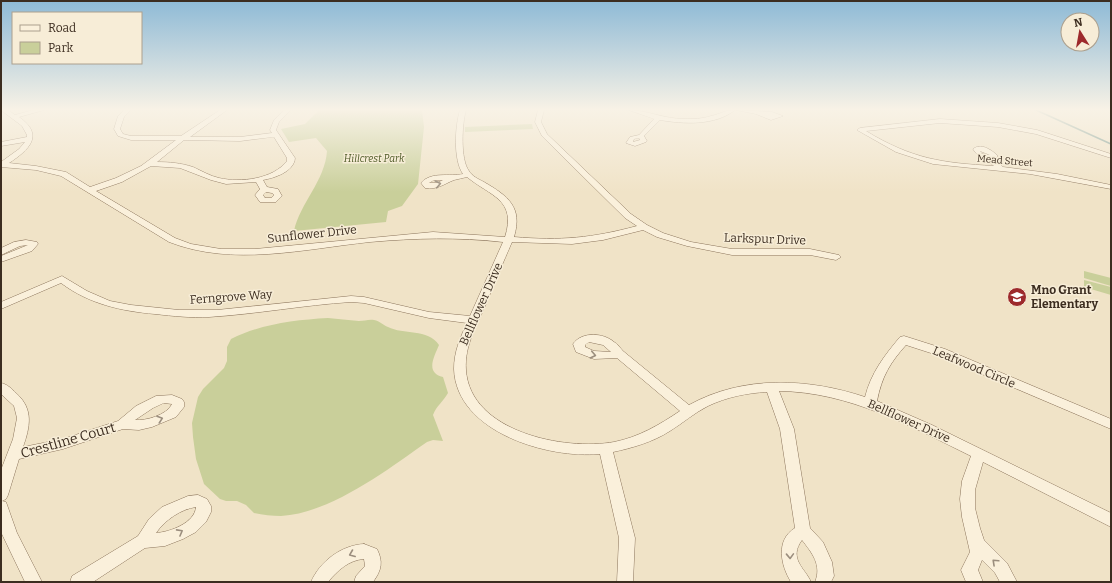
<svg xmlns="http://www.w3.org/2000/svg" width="1112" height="583" font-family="Bitter,serif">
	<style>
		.green { fill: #c9cf9a }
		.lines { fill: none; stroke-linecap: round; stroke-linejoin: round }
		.stream { stroke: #6e9289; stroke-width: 1.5 }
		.minor-casing { stroke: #8c755c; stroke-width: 1 }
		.minor { fill: #faf0db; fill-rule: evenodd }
		.oneway { stroke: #9b8e7e }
		.labels { text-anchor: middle; stroke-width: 3; stroke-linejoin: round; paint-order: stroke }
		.far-park-label { font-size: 10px; font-style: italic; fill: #4d5926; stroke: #f7edd7 }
		.far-street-label { font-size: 10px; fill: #3c2d20; stroke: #f7edd7 }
		.street-label { font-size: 12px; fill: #3c2d20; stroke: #f7edd7 }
		.poi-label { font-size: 12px; font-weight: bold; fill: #3c2d20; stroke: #f7edd7; text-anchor: start }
		.near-street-label { font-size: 14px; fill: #3c2d20; stroke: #f7edd7 }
	</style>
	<rect width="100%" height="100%" fill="#f0e3c7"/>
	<path class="green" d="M319,110H422L424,127L418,184L402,206L388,211L386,222L294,231C300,203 325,181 327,151L316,138L289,142L281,129L305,124Z
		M532,124L533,129L465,132V127Z
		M1084,271L1111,278V286L1084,278Z
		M1084,280L1111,287V295L1084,287Z
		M328,318C338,319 348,320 359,321C364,321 369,319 374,320C380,321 383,325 388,327C403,335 428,328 439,345C434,357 425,373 443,377L448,393C443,402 437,405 433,415L443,441L433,440L427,442C387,470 331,513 281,516C272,516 263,515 254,513L246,505L237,501H226L220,499L204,484L196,459L193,437L192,423L198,397L203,389L224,368L227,361V347L231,339C261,324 294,320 328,318Z"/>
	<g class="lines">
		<path class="stream" d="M1036,110L1111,144"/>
		<g class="minor-casing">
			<path id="minor" d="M1,110H8L15,115L33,110H44L19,117C45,135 29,150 9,163L36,166L66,172L90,187L116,178L141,166L176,140H131L118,136L114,129L118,116L124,110H131L124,117L120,129L123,134L131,136H181L220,110H227L190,137H240L272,133L270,130L274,120L284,110H291L279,122L276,130L295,158C294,172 274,178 263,180L267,187L278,189L282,196L276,202H260L255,195L260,189L256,182L226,184L211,180L180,168L151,166L122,182L96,191L175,238L191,244L221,249H255L433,232L505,237C517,199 490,196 467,177C463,178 458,179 454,180C444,184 437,190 425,188L421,183C431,171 450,177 463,174C453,160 455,126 460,110H466C462,124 460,159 469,171C472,176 478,179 484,182C508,196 523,207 514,237C561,241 592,238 637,226L625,218L542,136L535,122L538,110H544L541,122L547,134L631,214L647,225L663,233L691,242L732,249H810L839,255L841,257L836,260L810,255H732L687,246L657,237L643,230L603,240L572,244L512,242C503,263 494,283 486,304C477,325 464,346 466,370C470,432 565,451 614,442C639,437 659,425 680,411L617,358L594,359L576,352L573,344C582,331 604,333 614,342C618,344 620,348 623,351L689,405C743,375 808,378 865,397C871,373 884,356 900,337L904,336L945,349L1111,419V429L937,355L906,345C890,363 882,376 877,401L932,425L1111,513V527L983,462L975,490V508L980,528L984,540L1007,563L1017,582H1000L995,573L982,560L978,570L983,582H966L961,570L970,552L962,517L960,499L962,481L971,456C910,426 850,392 779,391L794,429L810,528L823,542L832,562L834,576L831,582H815C822,565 812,553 802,540C788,559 805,568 811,582H791C781,566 775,540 795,528L780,429L767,392C747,393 727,397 708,406C694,413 683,423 670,431C653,442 632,448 613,452L635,538L633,582H617L619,538L600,454C548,459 456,432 454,369C454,352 460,338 467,323L429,318L364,303L351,302C304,305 257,314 209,317C191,318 173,316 155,314C121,311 89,304 61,283L1,309V302L62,276L87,291L110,301L131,305L179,310H217L351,296L364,297L429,312L470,316L503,242C457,237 416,238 370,242C304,249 233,267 169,242L61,176L36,170L1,167V162L19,149L25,142L1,146V142L27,137V135L22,126ZM274,137L287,158V161C273,179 241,183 219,178C210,176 202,171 193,167C181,163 169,162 157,162L184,140L240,141ZM434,180H443L437,183H429ZM266,192L272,193L274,195L271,198H265L263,195ZM589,342L603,345L611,352L594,351L585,347V345Z
				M629,110C646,110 664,119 684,119C693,119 702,119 711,116C720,114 726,110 735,110C715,126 683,124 660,120L644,136L647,141L646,142L635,146L626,143L630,137L639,135L654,119ZM639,138L640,140L633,142L634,139Z
				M736,110L772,112L783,116L771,120L756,114Z
				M940,119L998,123L1037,130L1111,154V158L1036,134L998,127L940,123L866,131C912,159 942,163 994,166C987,159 978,158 973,149C981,143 990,149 997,155V157L995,159L1003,167L1057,174L1111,185V189L1030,174L933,164L896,152L857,130L860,128ZM980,151L990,155L982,154Z
				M26,240L37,242L38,244L32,251L1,262V256L28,245L20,246L1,255V248L14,242Z
				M1,383C7,384 12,389 16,393C34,409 30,427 23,447L63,439L118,421L136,406L156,396L172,395L182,399L184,402V407L176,417L152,427L139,430L123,429L63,449L19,459L8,495L6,499L2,501L6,502L17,533L42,582H25L1,532V470L13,439L17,418L14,406L1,394ZM164,403L172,404C167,415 146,421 135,420L153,408Z
				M198,495L207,499L211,506V512L206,522L196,532L183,539L165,546L145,548L93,582H70L72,576L138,536L149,519L162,507L188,496ZM196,507C195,523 170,532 156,533C165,520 181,509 196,507Z
				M364,544L377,549C383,561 382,570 373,582H354L356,576L365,566L364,559C349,560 338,570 328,582H311C320,561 342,545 364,544Z"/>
		</g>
		<use href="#minor" class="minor"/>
	</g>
	<defs><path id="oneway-chevron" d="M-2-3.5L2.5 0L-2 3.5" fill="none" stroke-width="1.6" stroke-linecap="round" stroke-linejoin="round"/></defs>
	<g class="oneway">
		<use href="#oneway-chevron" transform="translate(438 184) rotate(-12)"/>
		<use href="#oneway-chevron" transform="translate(593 355) rotate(12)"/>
		<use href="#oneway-chevron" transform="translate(160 419) rotate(-19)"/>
		<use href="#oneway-chevron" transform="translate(180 532) rotate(-29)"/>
		<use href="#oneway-chevron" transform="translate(352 554) rotate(158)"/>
		<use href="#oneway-chevron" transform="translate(790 556) rotate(88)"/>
		<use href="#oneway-chevron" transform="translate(995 562) rotate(-137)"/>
	</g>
	<linearGradient id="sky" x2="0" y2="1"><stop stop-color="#8ebad6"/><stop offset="0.57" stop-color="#f8f2e6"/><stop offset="1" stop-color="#f8f2e6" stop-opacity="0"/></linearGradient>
	<rect width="1112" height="192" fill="url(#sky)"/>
	<defs>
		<g id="school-disc" transform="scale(1)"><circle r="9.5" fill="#9d2a2c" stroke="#f7edd7"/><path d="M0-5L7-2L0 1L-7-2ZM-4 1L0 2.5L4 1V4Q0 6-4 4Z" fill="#fff"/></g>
	</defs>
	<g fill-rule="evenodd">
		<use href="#school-disc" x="1017" y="297"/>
	</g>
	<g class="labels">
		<g class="far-park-label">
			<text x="374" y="162">Hillcrest Park</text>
		</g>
		<g class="far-street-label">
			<text transform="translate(1005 160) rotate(5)" y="4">Mead Street</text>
		</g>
		<g class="street-label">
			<text transform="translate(312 234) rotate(-6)" y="4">Sunflower Drive</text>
			<text transform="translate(765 239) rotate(2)" y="4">Larkspur Drive</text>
			<text transform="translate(231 297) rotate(-4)" y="4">Ferngrove Way</text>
			<text transform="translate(481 304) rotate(-66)" y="4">Bellflower Drive</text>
			<text transform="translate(974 367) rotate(23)" y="4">Leafwood Circle</text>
			<text transform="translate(909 421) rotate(24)" y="4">Bellflower Drive</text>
		</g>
		<g class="poi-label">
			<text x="1031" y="294">Mno Grant<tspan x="1031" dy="14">Elementary</tspan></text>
		</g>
		<g class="near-street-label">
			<text transform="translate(68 440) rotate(-16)" y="5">Crestline Court</text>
		</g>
	</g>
	<rect width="1112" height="583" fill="none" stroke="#3c2d20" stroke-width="4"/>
	<rect x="12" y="12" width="130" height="52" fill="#f7edd7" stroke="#aca08e"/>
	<rect x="20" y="25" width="20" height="6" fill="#faf0db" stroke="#aca08e"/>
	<text x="48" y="32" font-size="12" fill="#3c2d20">Road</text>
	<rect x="20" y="42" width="20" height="12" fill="#c9cf9a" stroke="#aca08e"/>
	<text x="48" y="52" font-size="12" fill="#3c2d20">Park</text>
	<g transform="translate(1080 32) rotate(349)"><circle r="19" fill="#f7edd7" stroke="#aca08e"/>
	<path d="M0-3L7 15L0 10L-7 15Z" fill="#9d2a2c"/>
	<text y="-6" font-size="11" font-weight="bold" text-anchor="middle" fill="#3c2d20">N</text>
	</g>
</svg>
